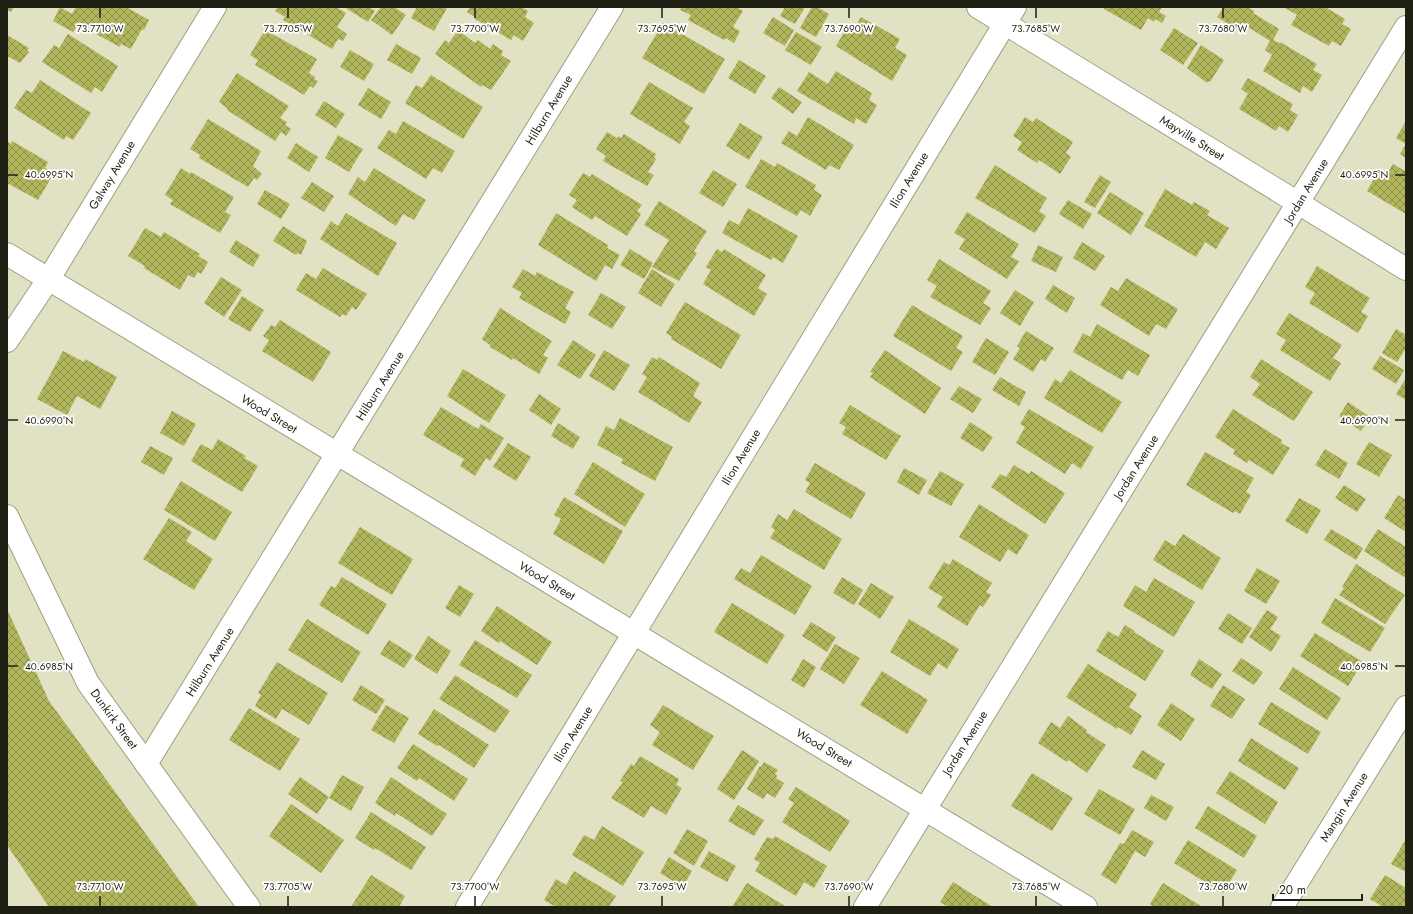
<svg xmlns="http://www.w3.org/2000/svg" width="1413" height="914" font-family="Jost,sans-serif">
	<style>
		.building { fill: url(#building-cross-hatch) }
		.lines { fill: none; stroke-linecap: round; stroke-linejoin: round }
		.street-casing { stroke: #9d9f81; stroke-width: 24 }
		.secondary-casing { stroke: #9d9f81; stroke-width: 24 }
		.street { stroke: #fff; stroke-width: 22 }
		.secondary { stroke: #fff; stroke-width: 22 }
		.ticks { fill: none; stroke: #1f2014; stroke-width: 1.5 }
		.labels { text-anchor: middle; stroke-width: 3.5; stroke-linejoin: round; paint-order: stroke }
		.street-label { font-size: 12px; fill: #1f2014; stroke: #fff }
		.ticks-label { font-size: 10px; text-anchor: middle; fill: #1f2014; stroke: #fff; stroke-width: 3.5; stroke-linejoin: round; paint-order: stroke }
	</style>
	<defs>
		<pattern id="building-cross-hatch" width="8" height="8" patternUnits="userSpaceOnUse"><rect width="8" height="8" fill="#b1b55b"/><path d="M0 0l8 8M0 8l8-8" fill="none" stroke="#8f934a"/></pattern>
	</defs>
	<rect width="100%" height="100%" fill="#e0e2c3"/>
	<path class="building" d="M7,7H14L11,12L7,10Z
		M60,7L72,14L76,7H126L149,20L144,30L142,29L131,49L121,44L120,47L96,34L97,31L79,22L73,32L53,21Z
		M278,7H336L346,13L337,27L347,34L343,41L338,39L332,49L283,20L285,17L275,11Z
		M344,7H369L375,11L368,22Z
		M381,7H394L406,15L392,35L371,20Z
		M417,7H446L447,8L434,31L411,18Z
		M470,7H521L528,11L525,17L534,23L523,41L514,35L511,40L475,19V17L467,12Z
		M682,7H736L743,11L733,27L740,31L734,43L726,38L724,40L688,20L691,15L680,10Z
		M785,7H805L795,24L780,16Z
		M812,7H817L829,14L816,37L800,28Z
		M1105,7H1162L1159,12L1166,16L1162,23L1155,19L1154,22L1148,18L1141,30L1104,9Z
		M1224,7H1247L1254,11L1253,13L1279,29L1273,40L1279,43L1280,42L1317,64L1313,70L1322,75L1312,92L1303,86L1300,93L1263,71L1272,55L1265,50L1270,41L1248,27L1246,30L1243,28L1241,32L1217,17Z
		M1283,7H1325L1345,19L1342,24L1351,29L1341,46L1332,41L1329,46L1291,25L1297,15Z
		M773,17L794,30L785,46L763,33Z
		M861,17L900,39L895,48L907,55L892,81L836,46L849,24L855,28Z
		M663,23L725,59L704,94L642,58Z
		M1174,28L1198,43L1183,65L1160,50Z
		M265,30L317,59L309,73L315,77L314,79L318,81L313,88L310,86L304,95L255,65L258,60L250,55Z
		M458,30L475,43L478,40L490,49L493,44L503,51L501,55L511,61L491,90L482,85L481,87L435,54L445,40L449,43Z
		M796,32L822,47L811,65L785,50Z
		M68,34L118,66L102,92L95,87L91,93L42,62L54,45L59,48Z
		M7,35L29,48L27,51L29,52L20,63L7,56Z
		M396,44L421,58L412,74L387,60Z
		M1201,45L1224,60L1210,82L1208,81L1207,83L1187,68Z
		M350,50L374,64L364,81L340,67Z
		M739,60L766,76L755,94L728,78Z
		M836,71L872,93L869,100L877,105L866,124L856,118L854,124L797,91L809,72L828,84Z
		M237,73L289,106L280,118L287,122L285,125L291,129L286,136L281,132L275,141L227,110L228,109L219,102Z
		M431,75L483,107L463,139L405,103L416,85L422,88Z
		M1248,78L1293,104L1290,110L1298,115L1288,132L1279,126L1276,131L1239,109L1248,94L1241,89Z
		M40,80L91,113L73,140L66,136L64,140L14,108L26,90L32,93Z
		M649,82L693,108L684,122L690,126L680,144L630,114Z
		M779,87L802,102L793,114L771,98Z
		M368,88L391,102L381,119L358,105Z
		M324,101L345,114L336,128L315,115Z
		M808,117L854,145L839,170L829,165L826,170L781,143L789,131L797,136Z
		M1025,117L1033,122L1036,118L1073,142L1066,153L1071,157L1060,174L1039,160L1037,163L1017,150L1022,142L1013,136Z
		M208,119L261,151L253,166L262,174L257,180L254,178L248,187L199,158L200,155L190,149Z
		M403,121L455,151L442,173L433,168L426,179L377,148L389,130L396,134Z
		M1406,121V144L1396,138Z
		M740,123L763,137L749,160L726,146Z
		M607,132L617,138L619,136L621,138L624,134L656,154L654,158L656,159L648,172L654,175L647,186L603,161L606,156L596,149Z
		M338,135L363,149L349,172L325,158Z
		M7,141L11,144L12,141L48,162L45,168L54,173L38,200L7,183Z
		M296,143L318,157L309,172L287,158Z
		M1406,144V158L1400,154Z
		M761,159L775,167L777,163L816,185L814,190L822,195L810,216L801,210L797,216L745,187Z
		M1393,164L1405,171L1406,214L1367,191L1379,169L1387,174Z
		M995,165L1047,198L1039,211L1046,216L1035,233L975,198Z
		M181,168L190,174L191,172L234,197L225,212L231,215L220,233L170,204L173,200L165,195Z
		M374,168L426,200L414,220L403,214L396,226L348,194L358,177L365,182Z
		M713,170L737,184L723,207L699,193Z
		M583,173L590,177L592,174L642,205L637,211L641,214L627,236L595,216L592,220L572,207L577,200L569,195Z
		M1100,175L1111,182L1095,208L1084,202Z
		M312,182L334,196L324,212L301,198Z
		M1165,189L1192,205L1194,202L1210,211L1207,215L1229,228L1216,249L1205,242L1196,257L1144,226Z
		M265,190L290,204L281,219L257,204Z
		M1110,192L1144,213L1131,235L1097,213Z
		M1068,200L1092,214L1083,229L1059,214Z
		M659,201L707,231L694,251L697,253L679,281L652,267L669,240L644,225Z
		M748,208L798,236L783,263L773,257L771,260L722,233L729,220L739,225Z
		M967,212L1019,244L1011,257L1019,261L1007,279L959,249L965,239L954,233Z
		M346,213L397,243L378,276L320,239L331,221L338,226Z
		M556,213L608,245L607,248L620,255L612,269L605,265L596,281L538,245Z
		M283,226L307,241L301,255L298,253L296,255L273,241Z
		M145,228L161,237L164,232L200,254L198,256L208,262L201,274L198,272L194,278L188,275L180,290L144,268L145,266L128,256Z
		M236,240L260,255L253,267L229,252Z
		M1082,242L1105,256L1095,271L1073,258Z
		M1038,245L1063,257L1056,272L1031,261Z
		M630,249L653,263L644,279L620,265Z
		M717,249L722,252L724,249L766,275L758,288L767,294L754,316L703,284L711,270L706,267Z
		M939,259L991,291L983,303L991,308L980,325L930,297L937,286L927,280Z
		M1317,266L1370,298L1361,312L1368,316L1358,333L1309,303L1315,293L1305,287Z
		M323,268L367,294L356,310L352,307L346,316L342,314L340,317L296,290L306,273L316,279Z
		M523,269L535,276L537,272L574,292L565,308L571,312L565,324L519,298L522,293L512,287Z
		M652,269L675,284L661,307L638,293Z
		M221,277L242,290L224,317L204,303Z
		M1126,278L1178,309L1166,329L1156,324L1149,336L1100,305L1111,287L1118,291Z
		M1053,285L1075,298L1067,313L1045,299Z
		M1015,290L1034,302L1020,326L1000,313Z
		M601,293L626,307L612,329L588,315Z
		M242,296L264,310L250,332L228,319Z
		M685,302L741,335L721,369L671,339L672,337L666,333Z
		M912,305L963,336L956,348L963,352L951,371L893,336Z
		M500,308L552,341L543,355L548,358L539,374L513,358L512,360L490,347V345L482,339Z
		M1289,313L1342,345L1333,358L1341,363L1330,381L1280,350L1286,340L1276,334Z
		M280,320L331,352L313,382L262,351L269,340L263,336L271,325L275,327Z
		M1097,324L1150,355L1138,376L1128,370L1122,380L1073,352L1083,333L1090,337Z
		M1396,329L1406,335V348L1397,362L1382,353Z
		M1026,331L1054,348L1045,362L1041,359L1033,372L1013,359L1020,348L1017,346Z
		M986,338L1009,352L995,375L972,362Z
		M573,340L596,355L580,379L557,365Z
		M604,350L630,365L614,391L589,376Z
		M885,350L941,388L925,414L870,377L873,373L870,372Z
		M63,351L84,362L85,359L117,377L100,409L77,396L67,415L37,399Z
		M1380,356L1404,370L1396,384L1372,369Z
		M652,357L657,360L659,357L700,383L693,396L702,402L689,423L638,392L647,377L642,374Z
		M1261,359L1313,392L1294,421L1252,395L1260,384L1250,377Z
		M463,369L506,395L489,423L447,396Z
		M1070,370L1122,402L1102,433L1044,398L1055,379L1061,383Z
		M1000,377L1026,392L1019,406L992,390Z
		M1406,378V400L1396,394Z
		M959,386L982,399L973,413L950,399Z
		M539,394L561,409L551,425L529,410Z
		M1348,402L1370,417L1361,431L1339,416Z
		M850,405L901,436L886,460L842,434L846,427L839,423Z
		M441,407L478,429L481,424L504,438L490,461L486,458L475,476L460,466L464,459L423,435Z
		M1029,409L1094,447L1081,469L1072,463L1065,474L1016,443L1025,427L1020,424Z
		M1233,409L1282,440L1281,443L1290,448L1273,475L1249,460L1247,463L1233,454L1235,450L1215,437Z
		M172,411L196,424L184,446L160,433Z
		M620,418L673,447L655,481L621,463L623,459L597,445L606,426L614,430Z
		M970,422L993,437L983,452L960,438Z
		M558,423L580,437L573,449L551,436Z
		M218,439L246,456L244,458L258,466L242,492L191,461L201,444L212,450Z
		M1369,442L1392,455L1379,477L1356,464Z
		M508,443L531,457L516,481L493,467Z
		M150,446L173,458L164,475L141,462Z
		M1325,449L1348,463L1339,479L1315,465Z
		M1205,452L1254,478L1246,492L1251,495L1240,514L1235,511L1233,513L1186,485Z
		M593,462L645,494L625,527L574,494Z
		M815,463L866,493L851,519L805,492L810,483L805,480Z
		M1014,465L1029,474L1031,471L1065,493L1045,524L991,487L1000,474L1006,477Z
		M904,468L927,480L919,495L897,482Z
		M940,471L964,484L951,506L927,493Z
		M181,481L232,512L215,541L164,510Z
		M1344,485L1366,499L1357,512L1335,498Z
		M1398,495L1406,500V532L1384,518Z
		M564,497L623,531L604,564L553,534L561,519L554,515Z
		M1299,498L1321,510L1307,534L1285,521Z
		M979,504L1029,535L1017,555L1008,549L1000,562L959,537Z
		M794,509L842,539L824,570L770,538L775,530L771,527L778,514L787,520Z
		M169,518L192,532L186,541L213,559L194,590L143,559Z
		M360,527L413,559L392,595L338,563Z
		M1331,529L1363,548L1356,560L1324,540Z
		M1378,529L1406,547V576L1404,577L1364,551Z
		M1183,534L1221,558L1202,590L1153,560L1165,540L1175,546Z
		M761,555L812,586L795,615L734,579L741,568L750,573Z
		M953,559L992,583L986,592L991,595L983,607L980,605L967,626L937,607L943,597L928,588L944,562L949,565Z
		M1356,564L1405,595L1385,624L1339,595L1344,588L1342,587Z
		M1257,568L1280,581L1266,604L1244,591Z
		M342,577L387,604L368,635L319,605L331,586L335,588Z
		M842,577L863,590L854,605L833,593Z
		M1154,578L1195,602L1174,637L1123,606L1135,585L1146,592Z
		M871,583L894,597L880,619L858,604Z
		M459,585L474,594L460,617L445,608Z
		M1335,598L1385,628L1370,652L1321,623Z
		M732,603L785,635L767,664L714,632Z
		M497,606L552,642L537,665L500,641L499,643L481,631Z
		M7,609L49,701L199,907H49L7,845Z
		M1267,610L1278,617L1270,629L1281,636L1271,652L1249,637Z
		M1228,613L1252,628L1242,644L1218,629Z
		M307,619L361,652L342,683L288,650Z
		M909,619L959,649L947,669L938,663L930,676L890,652Z
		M811,622L836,637L827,652L802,636Z
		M1125,625L1135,631L1134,632L1164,651L1145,681L1096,651L1108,631L1118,637Z
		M1315,633L1363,662L1348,686L1300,656Z
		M428,636L451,651L437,674L414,659Z
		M389,640L413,655L404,668L380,654Z
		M475,640L532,675L517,698L459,665Z
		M835,644L860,658L844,684L820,669Z
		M1241,658L1263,672L1254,685L1232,671Z
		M803,659L816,667L804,688L791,680Z
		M1199,659L1222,674L1212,689L1190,675Z
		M277,662L328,693L309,725L282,709L276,719L255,706L261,695L258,693Z
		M1088,664L1137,694L1129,707L1142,716L1131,735L1118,727L1117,729L1066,697Z
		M1293,667L1341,698L1327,720L1279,689Z
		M882,671L928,700L907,734L860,705Z
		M455,675L510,711L495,733L439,699Z
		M361,685L385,700L376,714L352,700Z
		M1223,685L1245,699L1232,719L1210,706Z
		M1271,702L1321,732L1308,754L1258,724Z
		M1171,703L1195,719L1181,741L1157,725Z
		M386,705L409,718L394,743L371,730Z
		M663,705L714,736L693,770L652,745L660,732L650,725Z
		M249,708L300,739L280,771L229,740Z
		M434,709L489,745L474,768L439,745L437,746L418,734Z
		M1068,716L1087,730L1086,732L1106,745L1087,773L1069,760L1067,762L1038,743L1051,722L1060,728Z
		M1251,738L1299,768L1285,790L1238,761Z
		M413,744L468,779L454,801L419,778L417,781L397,768Z
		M742,750L759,761L734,800L717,789Z
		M1142,750L1165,764L1156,780L1132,767Z
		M640,756L679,779L676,785L682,788L666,815L651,806L644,818L611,798L623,782L620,781L631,764L634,766Z
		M764,762L778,770L775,774L777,776L776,778L784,783L775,798L767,793L763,799L747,789L760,766L761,767Z
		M1230,771L1278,802L1265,824L1216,793Z
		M1032,773L1073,798L1052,831L1011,806Z
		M342,775L364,787L351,811L329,798Z
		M300,777L329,797L317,814L288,794Z
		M391,777L447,814L432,836L396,813L395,816L375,803Z
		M796,787L850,821L830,852L782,822L794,803L788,799Z
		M1099,789L1135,809L1120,835L1084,814Z
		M1151,795L1174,807L1166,821L1144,808Z
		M291,804L344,840L321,873L269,836Z
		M738,805L764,820L754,836L728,821Z
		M1208,806L1257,836L1244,858L1195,828Z
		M371,812L426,847L411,870L375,848L374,850L355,838Z
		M602,826L644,852L623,886L572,855L584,835L594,840Z
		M687,829L708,841L694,866L673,853Z
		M1132,830L1154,842L1145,857L1135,851L1116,884L1101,875L1120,843L1124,844Z
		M775,836L827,866L814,888L804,882L796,896L755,871L760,863L754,859L767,837L773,839Z
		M1406,839V872L1391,864Z
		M1188,840L1237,870L1223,893L1174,863Z
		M709,851L736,866L727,882L700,867Z
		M669,857L692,871L683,887L660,873Z
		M574,871L616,896L609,907H556L544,900L556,879L566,885Z
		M371,875L405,896L399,907H351Z
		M1385,875L1406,888V907H1383L1370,899Z
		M953,882L993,907H948L940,902Z
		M747,883L787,907H732Z
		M1163,883L1203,907H1154L1150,904Z"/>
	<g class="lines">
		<g class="street-casing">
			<path id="street" d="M978,7L1406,269
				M7,254L1086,907
				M7,341L48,280L215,7
				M146,764L612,7
				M467,907L1015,7
				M865,907L1406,27
				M1282,907L1406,707"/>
		</g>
		<g class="secondary-casing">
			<path id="secondary" d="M7,516L88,683L249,907"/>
		</g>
		<use href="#street" class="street"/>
		<use href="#secondary" class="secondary"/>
	</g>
	<path class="ticks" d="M100,8V18M288,8V18M475,8V18M662,8V18M849,8V18M1036,8V18M1223,8V18M8,175H18M1395,175H1405M8,420H18M1395,420H1405M8,666H18M1395,666H1405M100,896V906M288,896V906M475,896V906M662,896V906M849,896V906M1036,896V906M1223,896V906"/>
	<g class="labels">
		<g class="street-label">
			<text transform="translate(549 110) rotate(-59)" y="4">Hilburn Avenue</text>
			<text transform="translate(1192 138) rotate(32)" y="4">Mayville Street</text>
			<text transform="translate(112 175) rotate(-59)" y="4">Galway Avenue</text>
			<text transform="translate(909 180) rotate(-59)" y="4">Ilion Avenue</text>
			<text transform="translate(1306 191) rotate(-59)" y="4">Jordan Avenue</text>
			<text transform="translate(380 386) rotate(-58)" y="4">Hilburn Avenue</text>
			<text transform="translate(269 414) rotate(31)" y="4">Wood Street</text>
			<text transform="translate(741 457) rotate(-59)" y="4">Ilion Avenue</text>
			<text transform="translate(1136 467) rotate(-58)" y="4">Jordan Avenue</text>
			<text transform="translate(547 581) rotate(31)" y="4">Wood Street</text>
			<text transform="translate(210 662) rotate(-58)" y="4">Hilburn Avenue</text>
			<text transform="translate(114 719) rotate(54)" y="4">Dunkirk Street</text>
			<text transform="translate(573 734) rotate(-59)" y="4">Ilion Avenue</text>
			<text transform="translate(965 743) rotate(-58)" y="4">Jordan Avenue</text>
			<text transform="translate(824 748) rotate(31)" y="4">Wood Street</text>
			<text transform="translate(1344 807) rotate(-58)" y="4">Mangin Avenue</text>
		</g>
	</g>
	<g class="ticks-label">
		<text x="100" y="32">73.7710°W</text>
		<text x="288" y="32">73.7705°W</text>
		<text x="475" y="32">73.7700°W</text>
		<text x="662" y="32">73.7695°W</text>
		<text x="849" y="32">73.7690°W</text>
		<text x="1036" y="32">73.7685°W</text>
		<text x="1223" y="32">73.7680°W</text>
		<text x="49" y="178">40.6995°N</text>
		<text x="1364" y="178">40.6995°N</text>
		<text x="49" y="424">40.6990°N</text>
		<text x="1364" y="424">40.6990°N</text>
		<text x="49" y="670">40.6985°N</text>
		<text x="1364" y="670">40.6985°N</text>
		<text x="100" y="890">73.7710°W</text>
		<text x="288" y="890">73.7705°W</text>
		<text x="475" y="890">73.7700°W</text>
		<text x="662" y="890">73.7695°W</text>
		<text x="849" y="890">73.7690°W</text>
		<text x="1036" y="890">73.7685°W</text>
		<text x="1223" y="890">73.7680°W</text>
	</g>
	<rect width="1413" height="914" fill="none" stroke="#1f2014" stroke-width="16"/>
	<path d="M1273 894v6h89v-6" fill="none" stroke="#1f2014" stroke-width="2"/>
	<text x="1279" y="894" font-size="12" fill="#1f2014" stroke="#ffffff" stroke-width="3" paint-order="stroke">20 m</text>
</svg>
